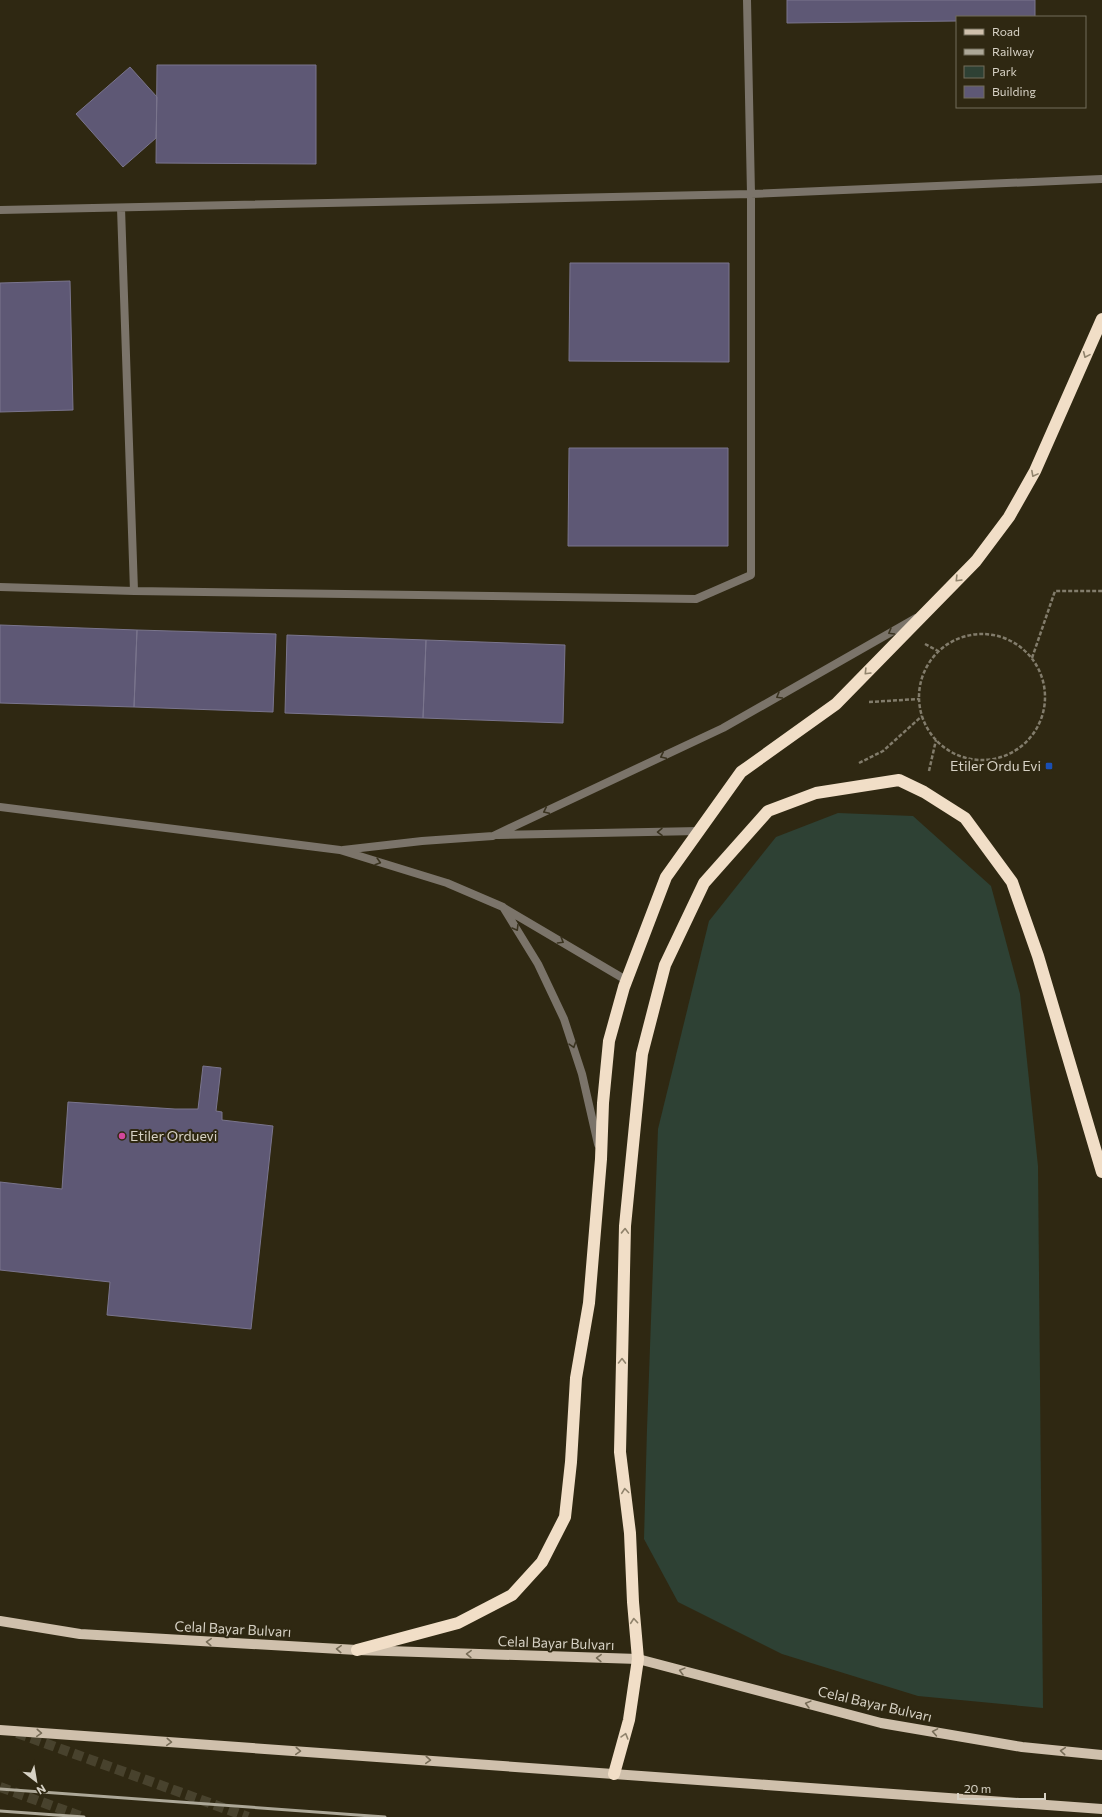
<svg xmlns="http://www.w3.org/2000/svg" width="1102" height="1817" font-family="Commissioner,sans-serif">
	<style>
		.green { fill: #2e4134 }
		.building { fill: #5e5875; stroke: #7a758d }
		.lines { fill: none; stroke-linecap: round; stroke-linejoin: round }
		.primary-tunnel { stroke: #48422d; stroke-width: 10; stroke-dasharray: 10 5; stroke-linecap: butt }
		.path { stroke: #827c6b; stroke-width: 2.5; stroke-dasharray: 4 2; stroke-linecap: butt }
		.lane { stroke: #7b746a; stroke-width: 8 }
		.primary { stroke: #cfc0ac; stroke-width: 10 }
		.highway { stroke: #f1dec7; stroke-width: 12 }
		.rail { stroke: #ada898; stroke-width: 3 }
		.oneway { stroke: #90836c }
		.oneway2 { stroke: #3a331f }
		.oneway3 { stroke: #776c57 }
		.transit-dot { fill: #1a4fb4; stroke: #2f2812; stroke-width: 1.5 }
		.hotel-dot { fill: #d1479c; stroke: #2f2812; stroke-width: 1.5 }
		.labels { text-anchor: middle; stroke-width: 4; stroke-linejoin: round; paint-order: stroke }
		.poi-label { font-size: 14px; fill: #d7d2c5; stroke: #2f2812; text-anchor: end }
		.street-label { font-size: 14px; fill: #d7d2c5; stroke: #2f2812 }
	</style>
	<rect width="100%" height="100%" fill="#2f2812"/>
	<path class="green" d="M838,813L913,816L991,886L1020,994L1038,1166L1043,1708L918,1696L782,1654L678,1602L644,1539L647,1429L658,1129L709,921L776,837Z"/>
	<path class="building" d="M787,0H1035V17H957V21L787,23Z
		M157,65H316V164L156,163Z
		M130,67L157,97L156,138L123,167L76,114Z
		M570,263H729V362L569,361Z
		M70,281L73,410L0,412V283Z
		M569,448H728V546H568Z
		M0,625L137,630L134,707L0,703Z
		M137,630L276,634L273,712L134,707Z
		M287,635L426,640L423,718L285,713Z
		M426,640L565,645L563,723L423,718Z
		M203,1066L221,1068L216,1111L222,1112V1120L273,1126L251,1329L107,1315L110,1282L0,1270V1182L62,1189L68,1102L175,1109H198Z"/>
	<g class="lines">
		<path class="primary-tunnel" d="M17,1733L248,1817
			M0,1787L83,1817"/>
		<path class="path" d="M919 697a63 63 0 1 1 126 0a63 63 0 1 1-126 0Z
			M925,644L938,651
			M1032,658L1055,591H1102
			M869,702L919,699
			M859,763L883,751L922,716
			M929,771L936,740"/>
		<path class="lane" d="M121,208L134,591L696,599L751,575V194L747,0
			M0,210L751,194L1102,179
			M0,587L134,591
			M0,807L340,850L447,883L503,907L538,964L564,1019L582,1074L598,1144
			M498,835L699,831
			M343,850L422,841L493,836L723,728L916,618
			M504,908L626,980"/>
		<path class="primary" d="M0,1621L80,1634L357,1650L638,1659L881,1723L1022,1747L1102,1755
			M0,1730L1102,1809"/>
		<path class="highway" d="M357,1650L458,1623L512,1595L542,1562L565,1517L571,1462L576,1378L589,1303L601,1159L603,1103L609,1041L624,987L666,877L741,772L836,704L976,561L1009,517L1035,471L1102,319
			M614,1774L629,1720L638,1659L633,1602L630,1533L620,1452L625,1226L642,1054L665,965L704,883L768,811L816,793L899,780L924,792L965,818L1012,882L1038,956L1102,1172"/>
		<path class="rail" d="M0,1789L385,1817
			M0,1811L84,1817"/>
	</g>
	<defs><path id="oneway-chevron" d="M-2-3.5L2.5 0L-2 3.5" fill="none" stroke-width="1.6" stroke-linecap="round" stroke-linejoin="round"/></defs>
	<g class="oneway">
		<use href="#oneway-chevron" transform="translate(1086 355) rotate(114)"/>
		<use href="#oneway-chevron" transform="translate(1034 474) rotate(118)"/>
		<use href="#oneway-chevron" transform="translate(958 579) rotate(134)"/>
		<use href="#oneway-chevron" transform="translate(867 672) rotate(134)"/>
		<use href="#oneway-chevron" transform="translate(625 1231) rotate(-88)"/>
		<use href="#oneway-chevron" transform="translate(622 1361) rotate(-89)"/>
		<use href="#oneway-chevron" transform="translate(625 1491) rotate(-98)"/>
		<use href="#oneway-chevron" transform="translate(634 1621) rotate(-95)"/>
		<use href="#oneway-chevron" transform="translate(625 1736) rotate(-74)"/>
	</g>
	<g class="oneway2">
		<use href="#oneway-chevron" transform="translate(891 632) rotate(150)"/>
		<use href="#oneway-chevron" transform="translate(779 696) rotate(150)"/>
		<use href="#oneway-chevron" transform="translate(663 756) rotate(155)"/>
		<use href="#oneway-chevron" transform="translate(546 811) rotate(155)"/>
		<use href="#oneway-chevron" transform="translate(660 832) rotate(179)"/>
		<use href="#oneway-chevron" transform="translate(378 862) rotate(17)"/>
		<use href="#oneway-chevron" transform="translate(516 928) rotate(59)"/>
		<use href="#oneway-chevron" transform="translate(561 941) rotate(31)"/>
		<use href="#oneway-chevron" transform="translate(573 1045) rotate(72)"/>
	</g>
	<g class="oneway3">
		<use href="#oneway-chevron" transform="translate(209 1642) rotate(-177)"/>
		<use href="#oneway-chevron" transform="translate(339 1649) rotate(-177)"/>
		<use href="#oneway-chevron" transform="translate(469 1654) rotate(-178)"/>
		<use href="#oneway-chevron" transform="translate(599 1658) rotate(-178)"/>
		<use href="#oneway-chevron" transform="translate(682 1671) rotate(-165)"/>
		<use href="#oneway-chevron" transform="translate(808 1704) rotate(-165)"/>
		<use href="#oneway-chevron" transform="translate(935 1732) rotate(-170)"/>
		<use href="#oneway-chevron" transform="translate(39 1733) rotate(4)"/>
		<use href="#oneway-chevron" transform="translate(169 1742) rotate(4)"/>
		<use href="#oneway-chevron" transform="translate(298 1751) rotate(4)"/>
		<use href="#oneway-chevron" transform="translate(1063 1751) rotate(-175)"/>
		<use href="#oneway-chevron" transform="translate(428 1760) rotate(4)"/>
	</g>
	<rect class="transit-dot" x="1045" y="762" width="8" height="8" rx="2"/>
	<circle class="hotel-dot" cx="122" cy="1136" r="4"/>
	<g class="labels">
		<g class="poi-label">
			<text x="1041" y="771">Etiler Ordu Evi</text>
			<text x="130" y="1141" text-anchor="start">Etiler Orduevi</text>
		</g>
		<g class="street-label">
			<text transform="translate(233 1629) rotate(3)" y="5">Celal Bayar Bulvarı</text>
			<text transform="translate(556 1643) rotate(2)" y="5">Celal Bayar Bulvarı</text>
			<text transform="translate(875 1704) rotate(13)" y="5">Celal Bayar Bulvarı</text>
		</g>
	</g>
	<rect x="956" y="16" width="130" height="92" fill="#2f2812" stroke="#726c5a"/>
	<rect x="964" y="29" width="20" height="6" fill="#cfc0ac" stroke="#726c5a"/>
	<text x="992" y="36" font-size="12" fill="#d7d2c5">Road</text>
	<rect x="964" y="49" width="20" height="6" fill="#ada898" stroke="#726c5a"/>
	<text x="992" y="56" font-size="12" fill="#d7d2c5">Railway</text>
	<rect x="964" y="66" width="20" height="12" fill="#2e4134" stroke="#726c5a"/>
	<text x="992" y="76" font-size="12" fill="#d7d2c5">Park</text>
	<rect x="964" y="86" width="20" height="12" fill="#5e5875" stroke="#726c5a"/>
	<text x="992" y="96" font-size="12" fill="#d7d2c5">Building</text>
	<g transform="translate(36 1781) rotate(149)" stroke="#2f2812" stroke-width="3" paint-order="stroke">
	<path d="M0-3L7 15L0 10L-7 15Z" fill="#d7d2c5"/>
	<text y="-6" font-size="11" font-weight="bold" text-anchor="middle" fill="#d7d2c5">N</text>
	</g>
	<path d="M958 1793v6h87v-6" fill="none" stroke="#d7d2c5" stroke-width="2"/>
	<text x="964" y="1793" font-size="12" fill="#d7d2c5" stroke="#2f2812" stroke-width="3" paint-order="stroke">20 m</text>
</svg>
